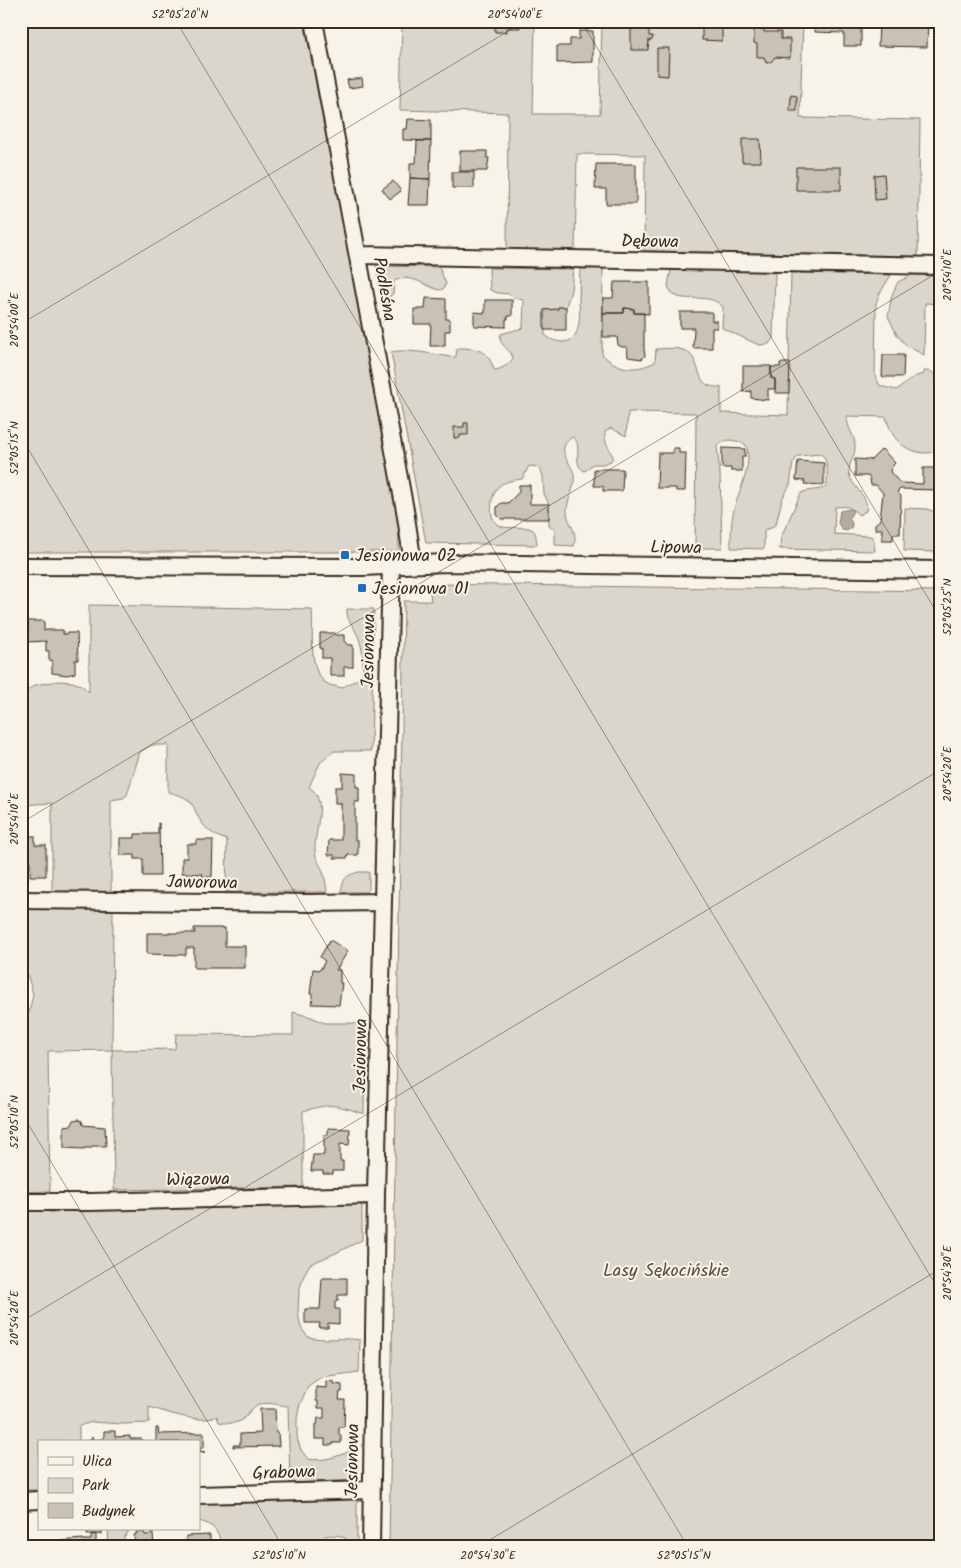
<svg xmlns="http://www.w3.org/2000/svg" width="961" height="1568" font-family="Kalam,sans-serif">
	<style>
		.green { fill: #dbd6cb; stroke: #8b8074 }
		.water { fill: #b4aca0; stroke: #84786c }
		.building { fill: #c8c1b6; stroke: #3b2a1e }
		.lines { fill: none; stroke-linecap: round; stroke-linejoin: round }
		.minor-casing { stroke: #3b2a1e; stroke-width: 20 }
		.minor { stroke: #f7f3e8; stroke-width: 16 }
		.ticks { fill: none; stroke: #3b2a1e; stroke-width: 1; stroke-opacity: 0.45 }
		.poi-dot { fill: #1f6fb2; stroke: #f7f3e8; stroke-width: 2 }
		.labels { text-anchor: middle; stroke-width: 4; stroke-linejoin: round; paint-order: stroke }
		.street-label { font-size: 18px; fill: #3b2a1e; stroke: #f7f3e8 }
		.poi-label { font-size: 18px; fill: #3b2a1e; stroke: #f7f3e8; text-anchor: start }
		.park-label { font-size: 18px; fill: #5b4c41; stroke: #f7f3e8 }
		.neatline { fill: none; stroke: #3b2a1e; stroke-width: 2 }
		.ticks-label { font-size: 12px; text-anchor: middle; fill: #3b2a1e }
	</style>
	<rect width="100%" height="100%" fill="#f7f3e8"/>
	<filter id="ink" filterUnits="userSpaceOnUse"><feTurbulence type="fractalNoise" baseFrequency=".02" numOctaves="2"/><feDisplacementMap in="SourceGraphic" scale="10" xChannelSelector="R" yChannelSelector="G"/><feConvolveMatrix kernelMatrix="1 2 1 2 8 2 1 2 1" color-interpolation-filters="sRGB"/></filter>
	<g filter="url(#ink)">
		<path class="green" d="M21,21H304L398,512L399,552H21Z
			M402,21H535L533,114H600L602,21H803L800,118L920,120L918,256L644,251L645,155L577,154L575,251L507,249L508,113L400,110Z
			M935,21H940V121H935Z
			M376,266L439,267L446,284L443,289L439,290C423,285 411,273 394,281L393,294L387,298L382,299Z
			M489,268L573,269L571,290L566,307H558V309L544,310L545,335C551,340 554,341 562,342C582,343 580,313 579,301C579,290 580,280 580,269L603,268L602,354C617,370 636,372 655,362L656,349C664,349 676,347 683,350C702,357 695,382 710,386C713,387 718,387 721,387V413L788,415L791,273L891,275L880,293L876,303L875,376L880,386L896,390C909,383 908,377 924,374V371C925,371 931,371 932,372C942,377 940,440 940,453C934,452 929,453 924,453C901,450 892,438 886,417L847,416C847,430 855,434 855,446C856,455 848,464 849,473C852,489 870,495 866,511L859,515C849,506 849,506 835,507L834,534L871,536L874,540L875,551L780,549L781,537L801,493C809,489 821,491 827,486C827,475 829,460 821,454L798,456L793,463L790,485L782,499L776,524L771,528L764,530V549L731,548C731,535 731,522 734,509C739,490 753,466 746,445C737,440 725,437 717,446L720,473L722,548H695L696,413L628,412L626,436L611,428L605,432C604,443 609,447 613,457L611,461L603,464H593L585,471C570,465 585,444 572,437C553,451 572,461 574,475C576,489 566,499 567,513C569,526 578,530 574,546L555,545V530L549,526V504L544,494L543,476L539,467L529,466L522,479C515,480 505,481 499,486C491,493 487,518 498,525C507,531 525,524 533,530C537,534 536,540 537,545L426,543L391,352C408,349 424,353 440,355C447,356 450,358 456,357L457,348C470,348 485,348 491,362C492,364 493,367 494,370C501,370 510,364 513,358C510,348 497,345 501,334L523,328L524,300L514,298L510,294L498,293L490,290Z
			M671,269H723L775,273L773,338L769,344L759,345L722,328L723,307C706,288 677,310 668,286Z
			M912,275L940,276V304L925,303L924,355L907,346L897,335L888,316L892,295L898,282Z
			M905,508L927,509L940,514V552L904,551Z
			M429,584L940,591V1547H389L404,601H431Z
			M89,605L312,609C314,628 307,671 326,683C330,686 337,686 341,688L362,677C364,661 363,644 355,630C351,623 346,618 347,609H374L371,751H334L320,763L309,787C329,800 314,830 315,850C315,857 319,863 322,869C325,877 326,884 327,892H226L227,840C213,836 204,828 197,815C195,810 193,805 190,801C183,796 176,794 168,792V743L166,745H152L140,752L127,795L123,798L111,800V892H52V803L21,805V695L35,685L59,681L72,682L81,685L89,692Z
			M359,872H369V889L366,892H341C344,877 345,876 359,872Z
			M23,909H113L112,1050L175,1049L176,1034L293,1035V1012L311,1017L325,1023H349L361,1024L365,1031L364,1114C334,1104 333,1103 303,1111V1187L114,1190L112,1050L48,1051L50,1191L21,1192V1024L29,1013L33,994L21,953Z
			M362,1204V1240L336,1253L310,1264L304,1275L299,1292L298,1313L301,1328L308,1337C324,1341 342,1337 360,1340L359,1372L321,1377L308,1386L300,1404L297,1418V1438L301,1450L308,1459C325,1462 342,1455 357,1448V1480L290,1483L288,1406C279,1405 267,1402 260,1404C243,1410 250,1428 219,1422L217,1416C202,1425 166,1412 149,1407V1423L122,1424L92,1422L79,1426V1442H39V1490H21V1210L45,1209L49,1212H60L64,1209Z
			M357,1498V1547C345,1538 342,1533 325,1536L319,1547H221C220,1532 213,1524 199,1521V1503Z
			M108,1529H130L124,1538L123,1547H109Z"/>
		<path class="water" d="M850,509L853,511L849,518L852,523L851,528L847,531L842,530L838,523L840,511Z"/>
		<path class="building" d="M428,21H450V26L428,27Z
			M495,21H520V28H507V32H495Z
			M714,21H729V29L722,28V41L702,40V25H714Z
			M815,21H861V46H844V33L815,32Z
			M879,22L928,23L927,47L878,46Z
			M631,28L649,29V36H653L652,40H649L648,50H631Z
			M754,29H764V32H781V39H790V58L775,57L771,62L766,63L764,57H757V44L754,43Z
			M579,31H593V62L557,63V46H570V39H579Z
			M657,48H669L668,76L657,75Z
			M362,78L363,86L349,88L347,80Z
			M791,95L797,96V111H790Z
			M408,119L431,120V141L403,140V129H407Z
			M742,139H760L761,162H742Z
			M417,141H431L430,179L410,178V163H416Z
			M460,151H487V158H489L487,171H460Z
			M596,164H636V204H606V189H595Z
			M796,167H841V190H796Z
			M452,172H474V188H452Z
			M884,174L886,199L875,200L874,175Z
			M410,178L430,179L429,205H408Z
			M393,181L401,191L390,199L382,189Z
			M614,282H649V314L634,313V309L624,308V313H603V298H613Z
			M426,298L446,299V319H450V331H445V346H430L431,324H414V309H425Z
			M485,300H512V316H508V319H506V327L474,326V312L485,313Z
			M558,307H566V330H544V310L558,309Z
			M624,308L634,309V313H644V349L645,356L642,359L628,357L627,347H622L618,345L617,337H603V313H624Z
			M680,312H712V321H717V328H712V348H693L694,328H680Z
			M883,355H904L903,377H882Z
			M780,363H790L789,393H775V379L771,378V367H780Z
			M743,366H771V378L775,379V389H768V400L751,398V391L743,392Z
			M464,423H468V435H460V438H454V427H464Z
			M673,448H679V453H686L685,491H676V488H657L658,453H673Z
			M722,448L745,449V457H742V471H731V468H722Z
			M882,449L895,463L891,468L890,472L900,483L923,484V468H940L938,490L900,489L897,492L901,496L900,534H893V540H882V529H875V524L880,520L883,493L876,485H871L870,479L868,476H855V459L871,460Z
			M798,461L824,463V485L804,484L805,481L796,480Z
			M594,469H623L622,491H603V486H594Z
			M519,485H530V504H549V519H501L497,515V507L501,503H508L519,492Z
			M28,621H44V631L46,630H63V634H67V633H77L78,660H75V673L67,675L52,673V660H49V651H46V641L28,642Z
			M320,633H335V635H344V641L348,645H353V667H344V676H330V658H322V648H320Z
			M342,773L356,774V787H359V802H355V840H358V855H348L347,858H334V855H328L329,840H341V803H335V787H342Z
			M158,823H159L160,876H143V859H135V855H120V838H135V834H158Z
			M21,836H35V845H46V876H30V861H21Z
			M196,840H213L212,877H202L203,874L182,873V858H187V844H196Z
			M194,928H225V946H245V968H194V948H186V955L147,954V933H195Z
			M330,940L348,951L336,970H340V983H342L339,1005L312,1004L313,994H310L313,969L320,970L325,961L320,957Z
			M79,1119L82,1121L83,1125L105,1127L106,1146H92V1148H84V1149L64,1148V1126L72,1125L74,1120Z
			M328,1128L350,1129L349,1145L340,1144V1161H343V1171H333V1174H323V1171H311L313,1155H324V1135H328Z
			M322,1278H347V1295H338V1301H335V1309H339V1324L328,1323V1328H319L320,1323H305V1309H320Z
			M326,1381L334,1382V1384L342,1385V1392H340L339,1400H345L344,1427H339V1435H341V1443H333V1445H325V1439H315V1425H317L318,1418H324V1408H318V1401H316V1387L326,1388Z
			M260,1409H275L276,1433H278L279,1446L233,1447V1445H240V1434L261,1433Z
			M156,1428H158L159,1434L204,1433V1448H200V1451L205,1452H199V1442H156Z
			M104,1431H115V1437L130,1436V1439H142V1442H89V1440H92V1437L93,1440L103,1439V1437H104Z
			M87,1529H102V1534L87,1535Z
			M136,1532H144L145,1535L153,1534L154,1547H135L134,1535H136Z
			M91,1534H96V1547H60L59,1541L83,1539V1540H91Z
			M210,1535V1544L212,1543L213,1547H187L186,1536Z"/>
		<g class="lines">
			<g class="minor-casing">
				<path id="minor" d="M314,21L405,510L413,564
					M359,255L940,266
					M21,566L363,567L445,563L940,570
					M21,900L309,903L383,902
					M21,1202H91L376,1195
					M199,1495L371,1490
					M21,1501L39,1500
					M371,1547L376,1195L391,565"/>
			</g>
			<use href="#minor" class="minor"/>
		</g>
	</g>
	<path class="ticks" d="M176,21L940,1292M581,21L940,618M21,324L525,21M21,437L688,1547M21,823L940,271M21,1112L283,1547M21,1322L940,770M478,1547L940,1269"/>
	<g class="poi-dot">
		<rect x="340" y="550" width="10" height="10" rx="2.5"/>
		<rect x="357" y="583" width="10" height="10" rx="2.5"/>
	</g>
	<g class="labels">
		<g class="street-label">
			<text transform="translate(650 241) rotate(1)" y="6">Dębowa</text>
			<text transform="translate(385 289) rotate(80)" y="6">Podleśna</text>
			<text transform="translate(676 547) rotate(1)" y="6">Lipowa</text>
			<text transform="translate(368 651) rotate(-89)" y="6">Jesionowa</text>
			<text transform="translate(202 882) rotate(1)" y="6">Jaworowa</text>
			<text transform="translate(360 1056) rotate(-89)" y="6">Jesionowa</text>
			<text transform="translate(198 1179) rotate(-1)" y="6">Wiązowa</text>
			<text transform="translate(352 1461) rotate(-89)" y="6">Jesionowa</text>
			<text transform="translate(284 1472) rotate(-2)" y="6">Grabowa</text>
		</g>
		<g class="poi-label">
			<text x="355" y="561">Jesionowa 02</text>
			<text x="372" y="594">Jesionowa 01</text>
		</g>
		<g class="park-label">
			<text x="666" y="1276">Lasy Sękocińskie</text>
		</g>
	</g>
	<rect width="961" height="1568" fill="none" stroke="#f7f3e8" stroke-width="55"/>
	<rect x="38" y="1440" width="162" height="90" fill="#f7f3e8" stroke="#aca397"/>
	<rect x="48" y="1457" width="25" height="8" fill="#f7f3e8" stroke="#aca397"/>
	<text x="82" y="1466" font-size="15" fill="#3b2a1e">Ulica</text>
	<rect x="48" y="1478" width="25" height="15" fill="#dbd6cb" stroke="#aca397"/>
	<text x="82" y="1490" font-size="15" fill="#3b2a1e">Park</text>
	<rect x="48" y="1503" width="25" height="15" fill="#c8c1b6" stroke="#aca397"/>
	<text x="82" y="1516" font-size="15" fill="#3b2a1e">Budynek</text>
	<rect x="28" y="28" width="906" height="1512" class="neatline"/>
	<g class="ticks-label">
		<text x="180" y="18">52°05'20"N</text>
		<text x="515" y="18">20°54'00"E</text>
		<text transform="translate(947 275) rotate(-90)" y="4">20°54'10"E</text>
		<text transform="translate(14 320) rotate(-90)" y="4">20°54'00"E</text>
		<text transform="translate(14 448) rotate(-90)" y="4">52°05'15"N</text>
		<text transform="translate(947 607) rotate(-90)" y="4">52°05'25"N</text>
		<text transform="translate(947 774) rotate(-90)" y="4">20°54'20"E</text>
		<text transform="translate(14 819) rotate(-90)" y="4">20°54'10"E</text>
		<text transform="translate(14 1122) rotate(-90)" y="4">52°05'10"N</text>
		<text transform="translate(947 1273) rotate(-90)" y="4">20°54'30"E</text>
		<text transform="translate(14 1318) rotate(-90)" y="4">20°54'20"E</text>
		<text x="279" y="1559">52°05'10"N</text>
		<text x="488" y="1559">20°54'30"E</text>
		<text x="684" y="1559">52°05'15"N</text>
	</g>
</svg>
